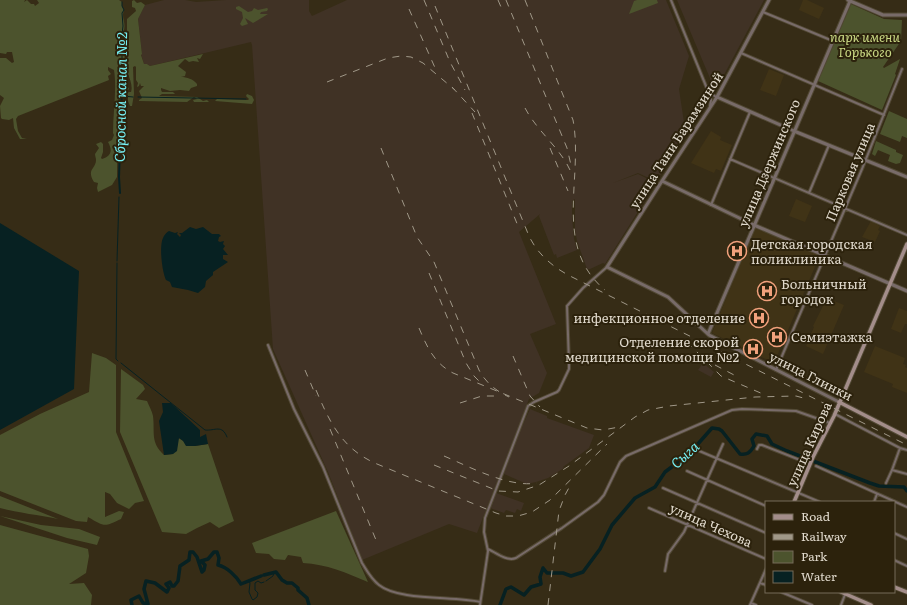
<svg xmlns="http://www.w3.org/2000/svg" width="907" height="605" font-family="Literata,serif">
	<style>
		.industrial { fill: #403225 }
		.built { fill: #403316 }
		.green { fill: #4c532d }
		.water { fill: #072122 }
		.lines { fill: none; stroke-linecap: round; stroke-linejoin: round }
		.stream { stroke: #072122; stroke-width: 1 }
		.canal { stroke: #072122; stroke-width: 2 }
		.river { stroke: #072122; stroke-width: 3.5 }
		.minor-casing { stroke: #514833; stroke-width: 4 }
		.tertiary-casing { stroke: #514833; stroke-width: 5 }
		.secondary-casing { stroke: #514833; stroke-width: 5.5 }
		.minor { stroke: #786b69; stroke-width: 2 }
		.tertiary { stroke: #786b69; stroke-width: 3 }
		.secondary { stroke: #a38d8a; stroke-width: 3.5 }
		.rail { stroke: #a09888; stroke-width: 1; stroke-dasharray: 7 7; stroke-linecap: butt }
		.labels { text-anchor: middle; stroke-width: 4; stroke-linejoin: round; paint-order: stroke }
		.park-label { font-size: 13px; font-style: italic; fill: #c8d783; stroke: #2c220c }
		.street-label { font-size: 13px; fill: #e0d9cc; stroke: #2c220c }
		.poi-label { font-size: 13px; fill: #e0d9cc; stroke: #2c220c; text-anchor: start }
		.water-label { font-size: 14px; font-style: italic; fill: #75f0f4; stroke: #2c220c }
	</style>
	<rect width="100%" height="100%" fill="#362c16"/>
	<path class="industrial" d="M164,0H185L196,2L226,0H309V11L312,16L347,0H666L689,56L679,89L686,136L659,177L651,174L649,178L638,173L613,183L638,174L656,183L605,264L603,263L590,269H587L577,241L575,229V199L572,201V217L574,239L577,250L557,258L556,254L554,255L539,216L540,214L519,232L556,324L530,334L547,373L539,393L529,399L477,533L449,524L362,560L328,472L273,349L252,45L251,42L150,66L147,64H144L141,54H142L138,19L145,5Z
		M677,0H764L718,86L712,83Z
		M703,363L714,372L711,377L698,370Z
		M530,409L547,416V418L594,435L589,448L563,467L564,468L548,478L536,482L527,484L504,474L515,442Z
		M496,493L524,503L521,511L517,509L515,513L506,510L504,513L490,508Z"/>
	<path class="built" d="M803,0H807L824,8L819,19L799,10Z
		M769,69L784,75L776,96L760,90Z
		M711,131L721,137L720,140L732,145L721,171L716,169L714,173L691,163Z
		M796,199L812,206L805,222L789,216Z
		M871,221L880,226L878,230L880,231L875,242L862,237Z
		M755,228L820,255L774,363L712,333Z
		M827,298L844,305L823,354L806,346L814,327L813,326Z
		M899,308L907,311V324H905L901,333L891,329Z
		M875,346L905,358L903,364L906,365L905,367L907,368V393L892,387L893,384L864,372Z"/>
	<path class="green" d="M0,0H25L24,2L27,0L31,4H34L35,6L39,3L37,0H119L122,2V6L124,10C121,17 126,22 124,30L127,33V19L136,11L135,8L132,7V1L134,0L137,3L141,2L145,5L138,19L142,54L141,55L144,64H147L150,66L203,54L200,59L197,58L199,62L193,61L189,62L185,59L178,66L186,72L185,76L181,77C187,77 193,79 197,84V86L191,88L189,91L180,90L170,91L161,88V90L162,92H173L175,94H162L159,96L197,97L203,101L207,100L209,102H194L193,100L197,99L194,97L187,102L139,101V100L142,98L139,91L144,86H141L140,83L139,86L137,87L138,83L136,80V67L135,66L133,67L134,94L132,106H130L128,101V97L125,95L127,92H131C133,87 130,79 128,74H126V77L128,80L127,85L129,89L126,91L124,86V88H122L118,112L117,177L112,185L98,192L97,188L98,183L94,182C86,169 96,169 96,160C96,158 95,156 95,154L99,148L96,144L101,142L103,144V152L101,158L102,159C111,156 113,151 108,142L112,140L114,135L113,133C113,112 117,90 114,70L108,67V70L111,74L108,76L109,80L18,116L16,119L18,131L22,138L27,139H20L14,128L13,118L9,120L2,119L1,118L0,106L4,98L0,95V58H6L12,63L14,62L12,52H7L6,54L0,53Z
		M637,0H657L658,3L629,14L634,1Z
		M851,4L884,19L902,20L901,41L883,67L884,68L900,59L895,74L896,75L882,110L818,81Z
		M239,6L248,12L252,11L254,8L258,10L267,8L268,9L267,11L261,12L260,14H268L253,23L245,18L248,24L242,26L240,24L243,18L242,12L236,9V7Z
		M247,94L252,96L254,100L252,104L215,101L217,99L248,100L249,99L246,96Z
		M889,111L907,119V138L902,136L900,142L880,134Z
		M876,141L896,150V152L903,155L900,163L896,164L888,161L890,155L878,150L875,156L872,154Z
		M92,353L106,358L116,365V432L144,501L135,503L129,509L117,503L110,494L105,492V517L119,511L124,512L121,519C104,527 105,527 88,517L87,522L76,521L0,491V435L40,414L89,392Z
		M121,369L143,385L145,389L136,399L147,401C149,406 152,411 153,416C155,432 150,442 164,455L173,454L178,438L195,446L208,444L234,521L219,528L210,522L197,528L186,534L162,532L120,432Z
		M0,496L58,519C39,515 19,513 0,508Z
		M336,511L368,582C347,573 326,564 303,563L301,557L288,555L285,560L274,559L269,554L256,553L252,543Z
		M0,516L41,525L79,529L100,537L97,545L67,538Z
		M0,525L88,549L89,556L86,573L69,584L84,583L92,595L91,605H0Z"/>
	<path class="water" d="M0,223L79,271L74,389L0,430Z
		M190,227L196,229L203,227L212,234H219L221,236L219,237L218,241L220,242L224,241L223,244L225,246L223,249L228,255H223V259L228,262L213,272V275L206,281L205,287L198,293L188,290L172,287L170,282L166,280C162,272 159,246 163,238C164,235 167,232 169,231L175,233L178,232L177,234L180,237L181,235L179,233H182Z
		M162,403H171L200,430V437L206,434L208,444L195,446H186L183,441L179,438L177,451L173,454L164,455L159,421L163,412Z"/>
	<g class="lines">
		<path class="stream" d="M122,2V6L124,10L122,13L123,26L121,44L122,53V88
			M123,96L133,97
			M138,97L246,99
			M117,261L119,197
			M117,263L116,359L118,361
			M121,363L205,430C215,431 222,424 227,437
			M249,581L250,583L249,592L252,599L253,600L257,597L258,593L255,590V583L258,581L261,583L264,582
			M266,581L273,576L274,573"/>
		<path class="canal" d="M120,193L119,177L122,88"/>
		<path class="river" d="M264,575L276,572L282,580L287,583H292L298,588V590L307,598L309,605
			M132,605L131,600L139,596L143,603L148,604L144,589L146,581L155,583L167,592L169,588L166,584L170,582L172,586H174L178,581L180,566L189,560L190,552H193L197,557L202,572L204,570L205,565L201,561L208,559L214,552H217L219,558L218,565C227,567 236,576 241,584L261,576
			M500,605L506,589L511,587L524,595L531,587L541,584L540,577L543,568L547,573H563L571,576L583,572L600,549L612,525L635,498L655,487L665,472L689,454L712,428L719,429L722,431L740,454C747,455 750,453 754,446L752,439L756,434L767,436L772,444L787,451L870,483L879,486L904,487L907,491"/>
		<g class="minor-casing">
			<path id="minor" d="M671,0L708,91L716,97
				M763,12L833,41
				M741,53L884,115
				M709,92L711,100L710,106
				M730,159L907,235
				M809,193L829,145
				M711,205L750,112
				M268,345L294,409L323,467L362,563C367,571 371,579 379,585C399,601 453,596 480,602
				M776,370L862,169L902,69
				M835,414L900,448L907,450
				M757,449L759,445H762L810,464
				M697,450L820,502
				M816,466L907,507
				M892,470L907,474
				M687,471L766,506
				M886,483L892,470L900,448
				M663,488L766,533
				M874,502L877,494
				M649,508L766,559
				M894,533L907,539
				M488,549C495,552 507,562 516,558L562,528L598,502L604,495L620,462L626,456L732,410L742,409L796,411L830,423
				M894,560L907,566
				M665,571L668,554L684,532L723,444
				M760,583L766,585
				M781,592L812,605
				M751,603L756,605
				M480,605L488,551L484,532L485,518L528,406L534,402L557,392L559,390L569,369V363L567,306L583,288L607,267
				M750,605L766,569
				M841,605L846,592"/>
		</g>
		<g class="tertiary-casing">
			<path id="tertiary" d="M769,0L717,97L662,181L607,267L668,297L709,335L839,402
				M848,0L883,15H907
				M717,97L794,131L907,177
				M662,181L754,225L907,291
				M708,334L850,1"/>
		</g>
		<g class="secondary-casing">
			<path id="secondary" d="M839,402L907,437
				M794,502L813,457L834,416L907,244
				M894,587L907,592
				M841,592L871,605"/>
		</g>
		<use href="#minor" class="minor"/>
		<use href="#tertiary" class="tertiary"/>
		<use href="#secondary" class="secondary"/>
		<path class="rail" d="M424,0L450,62L465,90
			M498,0L501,7
			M506,0L567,148L571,165
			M525,0L573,120C584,178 552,246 605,290
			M435,6L529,236C538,255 554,268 572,277L907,445
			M409,9L436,70
			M327,82L388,58L401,56L411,57L423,63L455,90
			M452,87L475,112
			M525,108C537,131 560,148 570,170
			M472,113L518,226
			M381,148L417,237L434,262L479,370C486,383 496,391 509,397
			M550,148L568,191
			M429,273L466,363L474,376L481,383
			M419,328C427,347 434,363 453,373L587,428L603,430L619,427
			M687,342L721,376L763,394
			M513,356L530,396L540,407
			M715,365L736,376
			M305,370L316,396
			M316,390C330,423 342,449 377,464L496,513L506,516H518L532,512L550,500L607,444
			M460,403L482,396H500
			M330,429L376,540
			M444,456C470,467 509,488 537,483
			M434,465L498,491L518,492L539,485L569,466L635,417L648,410L669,406L755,397L796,396L807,399
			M548,605L559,511L565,495L571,484"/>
	</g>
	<defs>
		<g id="hospital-ring" transform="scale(1)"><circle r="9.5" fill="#2c220c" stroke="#f1a17c" stroke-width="1.5"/><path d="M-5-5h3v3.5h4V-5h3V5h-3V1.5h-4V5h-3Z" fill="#f1a17c"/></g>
	</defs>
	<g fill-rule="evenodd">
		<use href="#hospital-ring" x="737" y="251"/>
		<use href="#hospital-ring" x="767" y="291"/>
		<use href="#hospital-ring" x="759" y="318"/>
		<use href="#hospital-ring" x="777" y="337"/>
		<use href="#hospital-ring" x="753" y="349"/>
	</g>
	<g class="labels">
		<g class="park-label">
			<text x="865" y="42">парк имени<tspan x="865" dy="15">Горького</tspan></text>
		</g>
		<g class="street-label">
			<text transform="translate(676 140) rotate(-57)" y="5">улица Тани Барамзиной</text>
			<text transform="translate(769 163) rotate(-67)" y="5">улица Дзержинского</text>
			<text transform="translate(850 172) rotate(-67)" y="5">Парковая улица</text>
			<text transform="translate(811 376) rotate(27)" y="5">улица Глинки</text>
			<text transform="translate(809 444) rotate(-66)" y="5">улица Кирова</text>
			<text transform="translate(711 525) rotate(24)" y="5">улица Чехова</text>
		</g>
		<g class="poi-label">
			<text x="751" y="249">Детская городская<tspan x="751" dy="15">поликлиника</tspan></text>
			<text x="781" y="289">Больничный<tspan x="781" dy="15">городок</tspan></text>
			<text x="745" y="323" text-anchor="end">инфекционное отделение</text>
			<text x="791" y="342">Семиэтажка</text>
			<text x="739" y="347" text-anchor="end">Отделение скорой<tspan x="739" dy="15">медицинской помощи №2</tspan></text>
		</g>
		<g class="water-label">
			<text transform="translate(121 97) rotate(-89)" y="5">Сбросной канал №2</text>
			<text transform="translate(685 455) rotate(-42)" y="5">Сыга</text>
		</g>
	</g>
	<rect x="765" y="501" width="130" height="92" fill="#2c220c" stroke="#746b59"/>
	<rect x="773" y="514" width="20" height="6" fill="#a38d8a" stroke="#746b59"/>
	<text x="801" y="521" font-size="12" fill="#e0d9cc">Road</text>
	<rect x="773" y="534" width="20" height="6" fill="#a09888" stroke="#746b59"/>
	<text x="801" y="541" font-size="12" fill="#e0d9cc">Railway</text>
	<rect x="773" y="551" width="20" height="12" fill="#4c532d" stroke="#746b59"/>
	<text x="801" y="561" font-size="12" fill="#e0d9cc">Park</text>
	<rect x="773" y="571" width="20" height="12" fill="#072122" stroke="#746b59"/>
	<text x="801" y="581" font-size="12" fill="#e0d9cc">Water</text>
</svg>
